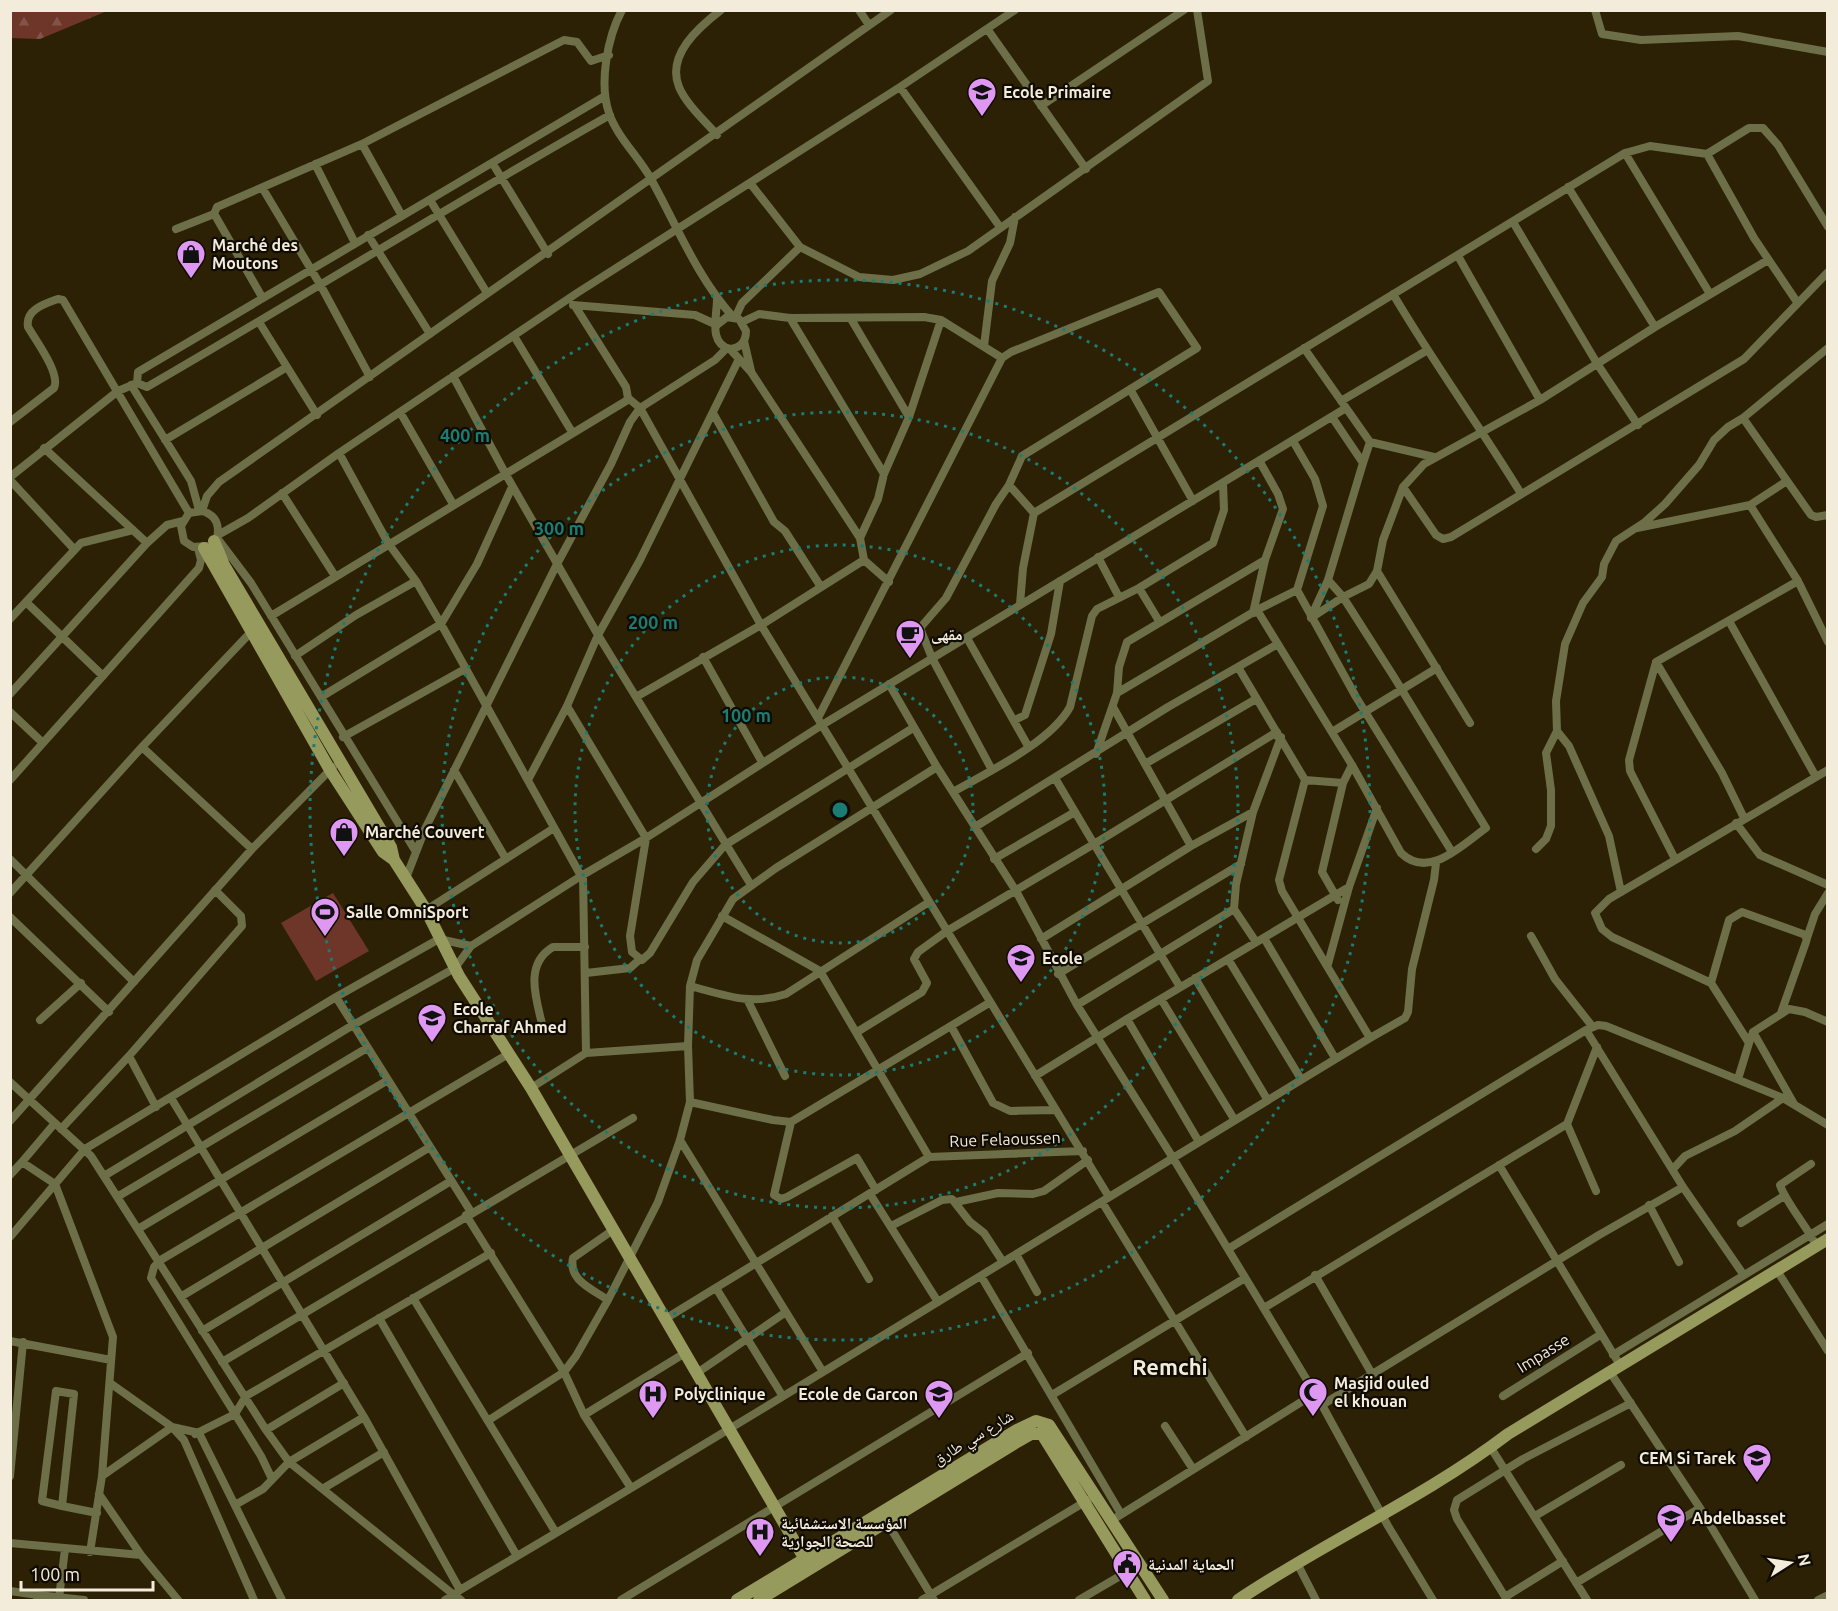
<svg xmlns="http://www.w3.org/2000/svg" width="1838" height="1611" font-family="Ubuntu,'Noto Naskh Arabic',sans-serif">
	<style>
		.green { fill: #6d3628 }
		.forest { fill: url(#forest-firs) }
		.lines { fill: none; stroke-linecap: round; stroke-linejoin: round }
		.street { stroke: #6d6f49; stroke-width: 8 }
		.secondary { stroke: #979a5d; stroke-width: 12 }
		.ring { fill: none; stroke: #1a7c73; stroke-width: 3; stroke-dasharray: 3 6 }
		.labels { text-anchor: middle; stroke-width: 4.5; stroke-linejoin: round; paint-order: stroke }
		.poi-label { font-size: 16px; font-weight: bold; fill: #f3ecdb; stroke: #100b03; text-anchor: start }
		.street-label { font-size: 16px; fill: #f3ecdb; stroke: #100b03 }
		.district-label { font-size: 22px; font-weight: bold; fill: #f3ecdb; stroke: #100b03 }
		.centre { fill: #1a7c73; stroke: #100b03; stroke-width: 3 }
		.ring-label { font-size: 18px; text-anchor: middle; font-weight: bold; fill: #1a7c73; stroke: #100b03; stroke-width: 4.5; stroke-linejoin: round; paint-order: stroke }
	</style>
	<defs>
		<pattern id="forest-firs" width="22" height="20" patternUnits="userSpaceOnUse" patternTransform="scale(1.5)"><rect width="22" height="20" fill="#6d3628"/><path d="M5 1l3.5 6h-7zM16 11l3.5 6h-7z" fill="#825347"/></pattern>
	</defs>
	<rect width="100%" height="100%" fill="#2d2105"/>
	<path class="green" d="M333,893L369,951L316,981L281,923Z"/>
	<path class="forest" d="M11,10H107V11L40,39L11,38Z"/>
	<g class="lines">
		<path class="street" d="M622,10C607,38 599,84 609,113C617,137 639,157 651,179C677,226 697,277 733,317
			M859,10L869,25
			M1595,10L1602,34L1641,40L1738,36L1828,52
			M988,30L1086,169
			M900,87L1000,227
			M1041,106L1184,10
			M717,135C705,121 686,104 679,87C666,55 699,27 721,10
			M362,144L402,216
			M1625,153L1710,294
			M1707,154L1754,238L1797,302
			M315,164L355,243
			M493,164L548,254
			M750,183L800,247L859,277L893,280L920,274L968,251L1208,81L1197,10
			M1568,187L1655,327
			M263,189L321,286L370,377
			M430,200L487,293
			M1513,222L1598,365L1638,425
			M176,229L214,214
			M368,235L430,334
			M1458,256L1540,400
			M1393,294C1433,362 1479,425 1520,492
			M262,297L216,217L214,214L217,207L362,144L564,40L577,42L591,61L609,55
			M717,299C717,317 708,343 730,349C740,348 746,342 746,331L739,319L727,317L718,324
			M573,305L695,315L717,325
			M735,318L742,303L800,247
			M790,318L884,474
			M851,319L909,417
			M259,322L317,415
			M742,322L759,314L790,318L924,317L941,320L1002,358
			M514,336L572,432
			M744,341L751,371
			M984,346L992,281L1010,243L1015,217
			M1304,348L1370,442L1434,457
			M1828,348L1743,418L1811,515L1816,517L1828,515
			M730,349L751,372L860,538L864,560L889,582
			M453,376L505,473L598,635L751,885
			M137,383L138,372L605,96
			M131,385L191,481L199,510
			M1130,389L1193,501
			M628,398L640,408L761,625L1109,1197
			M1341,401L1426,351
			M400,412L453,504
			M713,413L774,522L785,531L821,587
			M10,422L54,388C61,374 36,341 28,327C25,310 44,304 58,299L63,300L189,513
			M165,440L287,367
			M1293,441L1315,479L1323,506L1297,590L1356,697L1452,852
			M44,448L147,543
			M339,453L388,543L416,581L441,624L581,876
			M1363,463L1370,442
			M10,477L118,391L137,383L147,387C302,297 454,203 610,115
			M10,480L74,549
			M1009,485L1034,513
			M1403,487L1436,535L1443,539L1451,537L1744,359L1828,272
			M282,493L335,576
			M1750,505L1787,481
			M202,511L207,496L219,482L891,10
			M1637,528L1750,505L1798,581
			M218,535L248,518L339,453L577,293L900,87L1015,10
			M860,538L878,499L884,474L909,417L941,320
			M208,546L193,547L184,541L181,526L189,513L202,511C216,515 220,525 217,538L251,583L416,852
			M1098,557L1119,597
			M1377,571L1470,723
			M1139,588L1159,621
			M26,602L103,676
			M1020,604L1023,568L1034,513L1625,153L1650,146L1707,154L1749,128H1763L1778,145L1828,227
			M1257,610L1352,765L1401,853C1429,880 1462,845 1486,828L1394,677L1343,597L1328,580
			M1253,613L1265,560L1283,509L1278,494L1260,462
			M271,616L626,401L628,398L626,387L575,306
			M1311,617L1328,580L1363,463L1332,417
			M1311,618L1343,597L1369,584L1377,571L1383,540L1403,487L1424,464L1540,400L1655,327L1768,260
			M10,619L81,543L133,530
			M1729,621L1816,777
			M967,638L1028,746
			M295,656L356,615L416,581
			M703,657L762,762
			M1656,662L1722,773L1744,818
			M1238,667L1305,780L1343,783
			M889,684L937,767L1016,891L1077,1005L1173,1158L1370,1038
			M1117,693L1257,610L1297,590
			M10,694L147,543L167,525L183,521
			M321,697L441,624L477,564L512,487
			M636,697L761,625L864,560
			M567,706L646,838L630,936L632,952L642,960L650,953L693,882L725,845L913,728
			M1113,707L1191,846L1253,812L1236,884L1234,909L1256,942
			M10,712L43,743
			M818,718L1002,358L1011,352L1159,292L1197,348L1022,456L1009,485L996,504L946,598L920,628L932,658L992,770
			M1015,720L1025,715L1051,634L1060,581
			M1332,732L1437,668
			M343,737L465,669
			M142,747L252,849
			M1096,754L1117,693L1119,667L1127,642L1265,560
			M1145,764L1256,699
			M454,770L506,859
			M10,780L199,568L201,560L198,548
			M528,780L567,706L598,635L640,560L739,359
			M1305,780L1279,880L1282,891L1370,1038L1405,1018L1408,1012L1412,969L1434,880L1436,863
			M953,792C988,772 1051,742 1070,707L1092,616L1097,609L1139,588L1213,543L1224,510L1223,483
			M1253,812L1281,737H1278
			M1736,823L1760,855L1828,885
			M975,827L1168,707L1276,645
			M1536,849L1546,839L1551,826V790L1546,753L1557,731
			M10,859L134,982
			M994,859L1075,812
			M1675,859L1630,771L1629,760L1656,662L1798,581L1828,642
			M583,875L586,1053
			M406,878L425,829L557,564L611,464L630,422L640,408L715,360L727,348
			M1621,892L1609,836L1569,746L1557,731L1556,701L1565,644L1583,603L1602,577L1604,564L1616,541L1645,522L1665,504L1699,465L1714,440L1728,427L1743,418
			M10,893L142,747L250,633
			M1338,900L1322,872L1343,783L1352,765
			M426,910L554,828
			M722,916L820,971L929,1157
			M10,917L109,1012
			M1531,936L1555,979L1592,1026
			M1264,938L1335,1058
			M1807,938L1815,914L1828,893
			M1041,939L1191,846
			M1228,959L1301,1079
			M1328,964L1349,887L1377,808
			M586,973L630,968L639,960
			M1058,974L1241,864
			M1195,978L1267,1099
			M1711,983L1729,920L1742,912L1803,934L1807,938L1806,942L1781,1013
			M690,986C725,995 750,1006 786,994L929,902
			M1180,987L1094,844L1277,732
			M336,997L471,1212
			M1161,999L1234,1119
			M748,1001L785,1076
			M1077,1005L1234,909
			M1127,1019L1349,887
			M40,1020L81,983
			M542,1024C536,998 524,964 553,947H585
			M951,1026L993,1103L1010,1111L1056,1110
			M857,1032L922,992L927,983L914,959L918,952L947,931L1094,844L1055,778
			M1753,1032L1794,1104
			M1749,1043L1753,1032L1789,1009L1805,1012L1828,1022
			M129,1056L156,1107
			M1035,1076L1127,1019L1199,1142
			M1738,1079L1749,1043L1711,983L1612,937L1602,929L1595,913L1609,899L1828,770
			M10,1082L91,1156L266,1430L289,1462L454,1595L445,1600
			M531,1088L586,1053L688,1046
			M171,1098L364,1417L460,1590
			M690,1102L773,1120L791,1122L989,1003
			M10,1121L252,849L333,767
			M791,1122L774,1195L781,1199L787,1197L857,1158L876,1190
			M1567,1124L1596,1191
			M61,1129L129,1056L242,926L241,916L215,890
			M680,1140L786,1312L697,1373
			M22,1162L55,1123
			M1811,1164L1780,1185C1785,1201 1807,1227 1816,1245
			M1499,1165L1620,1365
			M1673,1169L1685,1156L1735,1131L1783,1098
			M10,1175L22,1162L55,1184L113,1337L102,1476L90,1552
			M104,1176L353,1025L455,968L471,946L581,876L646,838L822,725L1346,408
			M870,1194L938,1302
			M117,1197L367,1048
			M956,1202L998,1193L1033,1194L1044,1191L1088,1160
			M1102,1202L1246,1437
			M1649,1205L1679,1262
			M466,1215L564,1372L584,1415L631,1488
			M832,1216L869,1279
			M1741,1223L1784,1196
			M891,1226L942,1200L952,1199L970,1222L984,1233L1003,1262
			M138,1229L388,1080
			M10,1237L85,1149L336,997L439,939L471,946
			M1228,1249L1586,1030
			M491,1253L246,1396L235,1414L151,1278L154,1267L159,1261L510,1053
			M1016,1254L1037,1292
			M1776,1269L1828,1351
			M1743,1274L1683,1187L1586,1030L1598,1025L1606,1026L1783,1098L1828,1125
			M1315,1275L1372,1374
			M981,1276L1121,1514
			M716,1288L782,1395
			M182,1296L430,1147
			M413,1298L556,1533L460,1590L454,1595L461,1600
			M608,1300C592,1289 568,1280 573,1258L613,1230
			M1264,1308L1567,1124L1597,1047
			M786,1312L823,1372
			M379,1318L517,1556
			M665,1319L929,1157L1083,1151
			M202,1331L451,1181
			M10,1341L111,1360
			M1613,1355L1828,1224
			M222,1362L633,1118
			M1610,1372L1700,1508L1755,1600
			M56,1391L74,1394L62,1506L42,1501Z
			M1052,1395L1245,1278
			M1503,1396L1600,1335
			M1322,1405L1599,1235L1683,1187
			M584,1415L685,1353
			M489,1420L564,1372L576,1356L608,1300L658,1202L680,1140L690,1102L688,1046L690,986L697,960L733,899L776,868L937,767
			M1165,1426L1193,1469
			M172,1427L199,1433L282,1600
			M173,1428L184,1440L254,1600
			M266,1430L344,1383
			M195,1434L235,1414L261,1456L272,1479
			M1491,1448L1587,1600
			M10,1476L23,1342
			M102,1476L172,1427L110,1383
			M324,1488L384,1452
			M99,1494L141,1555
			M235,1505L263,1489L289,1462L364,1417
			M62,1506L97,1513
			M1535,1516L1621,1465
			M1117,1517L1314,1394
			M885,1519L934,1600
			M556,1533C763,1410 967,1284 1173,1158L1322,1405L1388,1526L1433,1600
			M10,1543L141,1555L178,1600
			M1297,1563L1316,1600
			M1576,1583L1700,1508
			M10,1591L38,1595
			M1505,1597L1563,1561
			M59,1598L65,1549
			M37,1600L38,1595L84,1600
			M621,1600L1028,1353
			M922,1600L1088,1500
			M1079,1600L1132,1569
			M1507,1600L1457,1519L1454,1510L1457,1500L1523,1459L1631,1403
			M1818,1600L1828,1595"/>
		<path class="secondary" d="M214,541L224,565L391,847L394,860L426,910L459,976L531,1088L810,1568
			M204,548L330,770L383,852L394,860
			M1042,1434L1145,1600
			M737,1600L1017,1430L1036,1421L1049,1425L1163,1600
			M759,1600L1017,1442L1031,1434H1042
			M1238,1600C1326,1541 1424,1498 1508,1434L1828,1239"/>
	</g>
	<g class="ring">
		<circle cx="840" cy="810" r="133"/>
		<circle cx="840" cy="810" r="265"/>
		<circle cx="840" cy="810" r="398"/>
		<circle cx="840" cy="810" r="530"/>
	</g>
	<defs>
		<g id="school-pin" transform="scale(1.5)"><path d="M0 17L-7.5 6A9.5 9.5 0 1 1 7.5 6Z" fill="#de98f2" stroke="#100b03"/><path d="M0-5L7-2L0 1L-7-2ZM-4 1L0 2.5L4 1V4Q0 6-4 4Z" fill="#111"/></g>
		<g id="shop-pin" transform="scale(1.5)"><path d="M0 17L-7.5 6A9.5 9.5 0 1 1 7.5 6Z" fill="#de98f2" stroke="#100b03"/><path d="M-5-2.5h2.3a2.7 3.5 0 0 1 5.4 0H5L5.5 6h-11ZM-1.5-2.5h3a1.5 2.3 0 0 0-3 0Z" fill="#111"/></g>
		<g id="cafe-pin" transform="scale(1.5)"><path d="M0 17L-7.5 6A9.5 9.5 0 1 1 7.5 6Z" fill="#de98f2" stroke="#100b03"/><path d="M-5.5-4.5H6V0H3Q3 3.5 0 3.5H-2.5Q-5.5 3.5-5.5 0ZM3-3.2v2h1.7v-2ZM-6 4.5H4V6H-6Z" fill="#111"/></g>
		<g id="stadium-pin" transform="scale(1.5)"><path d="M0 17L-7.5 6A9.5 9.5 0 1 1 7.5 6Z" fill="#de98f2" stroke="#100b03"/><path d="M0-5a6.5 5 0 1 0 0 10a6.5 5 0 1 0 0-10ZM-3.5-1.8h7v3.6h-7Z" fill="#111"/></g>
		<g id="mosque-pin" transform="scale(1.5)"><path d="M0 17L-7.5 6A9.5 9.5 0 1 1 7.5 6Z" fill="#de98f2" stroke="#100b03"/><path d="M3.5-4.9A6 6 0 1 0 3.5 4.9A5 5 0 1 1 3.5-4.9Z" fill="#111"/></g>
		<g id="hospital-pin" transform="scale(1.5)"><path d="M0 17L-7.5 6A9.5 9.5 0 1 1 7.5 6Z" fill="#de98f2" stroke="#100b03"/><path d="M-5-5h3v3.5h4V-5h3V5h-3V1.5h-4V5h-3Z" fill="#111"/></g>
		<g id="civic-pin" transform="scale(1.5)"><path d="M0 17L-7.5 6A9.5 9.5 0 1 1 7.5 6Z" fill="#de98f2" stroke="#100b03"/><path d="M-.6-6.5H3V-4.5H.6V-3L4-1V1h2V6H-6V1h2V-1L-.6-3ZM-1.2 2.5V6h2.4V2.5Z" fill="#111"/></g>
	</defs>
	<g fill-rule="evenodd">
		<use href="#school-pin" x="982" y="92"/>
		<use href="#shop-pin" x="191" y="254"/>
		<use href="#cafe-pin" x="910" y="634"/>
		<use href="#shop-pin" x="344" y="832"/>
		<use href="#stadium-pin" x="325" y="912"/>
		<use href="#school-pin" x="1021" y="958"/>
		<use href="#school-pin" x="432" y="1018"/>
		<use href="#mosque-pin" x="1313" y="1392"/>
		<use href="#hospital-pin" x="653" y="1394"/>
		<use href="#school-pin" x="939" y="1394"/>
		<use href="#school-pin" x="1757" y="1458"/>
		<use href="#school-pin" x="1671" y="1518"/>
		<use href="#hospital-pin" x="760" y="1532"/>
		<use href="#civic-pin" x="1127" y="1564"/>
	</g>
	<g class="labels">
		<g class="poi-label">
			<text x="1003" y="98">Ecole Primaire</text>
			<text x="212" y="251">Marché des<tspan x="212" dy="18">Moutons</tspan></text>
			<text x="931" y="640">مقهى</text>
			<text x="365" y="838">Marché Couvert</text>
			<text x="346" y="918">Salle OmniSport</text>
			<text x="1042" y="964">Ecole</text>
			<text x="453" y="1015">Ecole<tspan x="453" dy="18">Charraf Ahmed</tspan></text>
			<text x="1334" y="1389">Masjid ouled<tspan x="1334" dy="18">el khouan</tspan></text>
			<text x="674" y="1400">Polyclinique</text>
			<text x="918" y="1400" text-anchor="end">Ecole de Garcon</text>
			<text x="1736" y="1464" text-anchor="end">CEM Si Tarek</text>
			<text x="1692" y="1524">Abdelbasset</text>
			<text x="781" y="1529">المؤسسة الاستشفائية<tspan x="781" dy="18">للصحة الجوارية</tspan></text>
			<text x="1148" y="1570">الحماية المدنية</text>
		</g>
		<g class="street-label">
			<text transform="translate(1005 1139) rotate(-2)" y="6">Rue Felaoussen</text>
			<text transform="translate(1543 1353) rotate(-32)" y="6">Impasse</text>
			<text transform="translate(973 1437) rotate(-31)" y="6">شارع سي طارق</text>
		</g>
		<g class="district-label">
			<text x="1170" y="1375">Remchi</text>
		</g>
	</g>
	<circle cx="840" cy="810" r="9" class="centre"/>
	<g class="ring-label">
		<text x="465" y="442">400 m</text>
		<text x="559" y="535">300 m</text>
		<text x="653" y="629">200 m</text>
		<text x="746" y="722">100 m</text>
	</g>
	<rect width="1838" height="1611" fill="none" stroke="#f3ecdb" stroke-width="24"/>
	<g transform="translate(1790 1563) rotate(78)" stroke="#100b03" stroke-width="4.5" paint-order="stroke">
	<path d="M0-4.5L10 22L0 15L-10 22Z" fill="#f3ecdb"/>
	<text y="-9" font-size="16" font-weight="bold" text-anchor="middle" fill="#f3ecdb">N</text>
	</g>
	<path d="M21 1581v9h132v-9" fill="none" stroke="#f3ecdb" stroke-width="3"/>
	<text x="30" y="1581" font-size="18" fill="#f3ecdb" stroke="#100b03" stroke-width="4.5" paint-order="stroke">100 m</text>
</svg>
